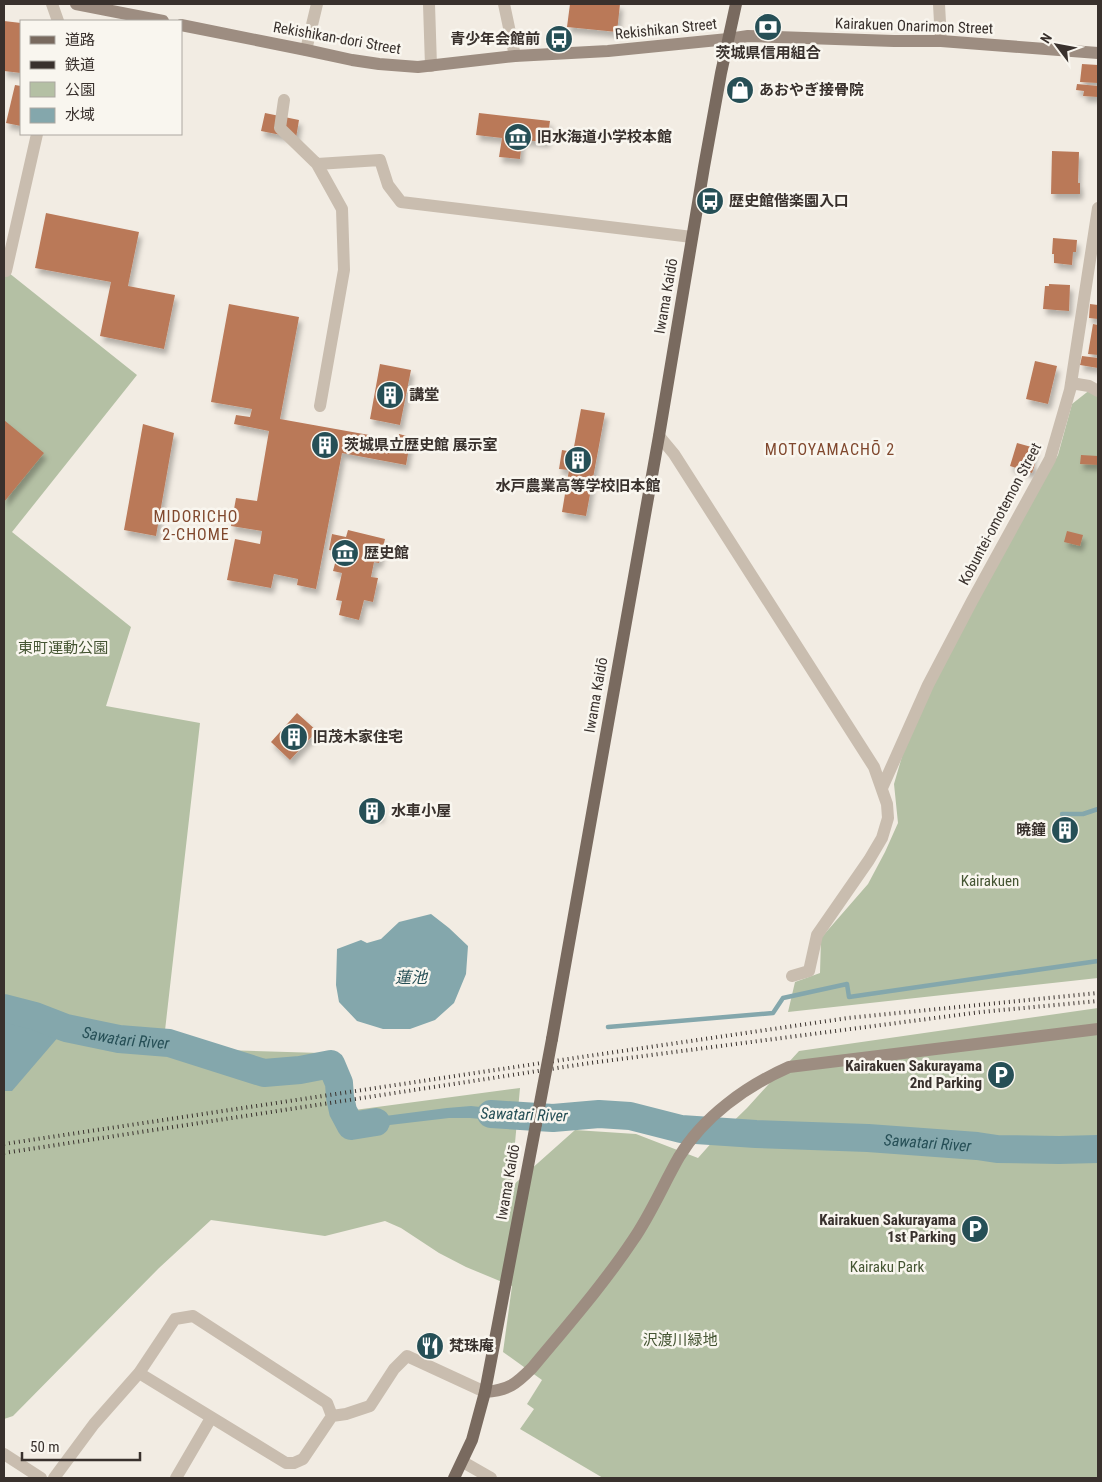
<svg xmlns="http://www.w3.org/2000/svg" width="1102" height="1482" font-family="'Roboto Condensed','Noto Sans JP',sans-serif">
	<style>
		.green { fill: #b4c0a4 }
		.water { fill: #84a7ac }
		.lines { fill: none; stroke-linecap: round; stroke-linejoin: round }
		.stream { stroke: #84a7ac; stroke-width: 4.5 }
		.river { stroke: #84a7ac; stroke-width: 28 }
		.building { fill: #ba7959; filter: url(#shadow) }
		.street { stroke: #c9bdaf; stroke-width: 12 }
		.secondary { stroke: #9d8d81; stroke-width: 12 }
		.primary { stroke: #796a5f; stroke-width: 12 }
		.rail { stroke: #39312d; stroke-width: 4; stroke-dasharray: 1 4; stroke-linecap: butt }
		.primary-bridge { stroke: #796a5f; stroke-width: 12 }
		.labels { text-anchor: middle; stroke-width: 5; stroke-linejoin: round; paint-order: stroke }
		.street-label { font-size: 15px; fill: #39312d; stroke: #f9f6ef }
		.poi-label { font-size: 15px; font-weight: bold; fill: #39312d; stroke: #f9f6ef; text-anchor: start }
		.park-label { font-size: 15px; fill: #455533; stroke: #f9f6ef }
		.neighbourhood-label { font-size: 16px; letter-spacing: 1px; fill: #80482e; stroke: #f9f6ef }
		.water-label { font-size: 16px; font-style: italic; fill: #264f56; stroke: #f9f6ef }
	</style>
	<defs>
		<filter id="shadow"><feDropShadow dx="3" dy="5.5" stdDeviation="2.5" flood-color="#0004"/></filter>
	</defs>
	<rect width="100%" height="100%" fill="#f2ece3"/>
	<path class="green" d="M4,269L137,375L12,532L131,627L106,706L200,723L163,1048L321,1053L347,1111L520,1088L511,1187L575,1130L636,1134L698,1158L714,1140L747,1108L799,1051L1098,1008V1478H603L520,1429L534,1409L527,1404L542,1380L503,1352L512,1286L466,1267L439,1253L401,1228L385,1221L325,1236L211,1220L159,1268L13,1416L4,1419Z
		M1091,389L1098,394V978L788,1012L795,982L820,973L821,938L868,884L885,852L898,823L894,784L903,753L934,684L976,604L1058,455L1072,404Z"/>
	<path class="water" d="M431,914L449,928L468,946L466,974L454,1003L435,1020L410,1029H383L357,1021L339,1002L336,985L337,949L361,940L367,943L381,939L399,922Z
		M4,1011L66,1028L12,1091H4Z
		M171,1037L266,1067L281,1068L336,1061L302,1074L263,1079Z
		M471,1106L530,1112L529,1123L470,1118H449L347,1130L338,1113L349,1116L354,1120L447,1108Z"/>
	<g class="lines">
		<path class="stream" d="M1062,814H1083L1098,809
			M608,1027L773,1013L783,998L847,984L849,997L1098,961"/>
		<g class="river">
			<path id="s1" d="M4,1008L35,1016L66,1028L119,1039L169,1043L264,1073L300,1070L331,1064L339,1083L340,1097L343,1111L351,1126L376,1122"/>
			<path id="s2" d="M491,1114L553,1118L599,1114L630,1116L681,1129L756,1134L868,1138L977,1146L997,1149L1059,1150L1098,1149"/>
		</g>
	</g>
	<path class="building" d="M570,4H620L617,32L567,27Z
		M4,21L21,23V73L4,71Z
		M1082,64L1098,65V83L1080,82Z
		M1077,84L1098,86V97L1083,96L1084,91L1076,90Z
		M15,85L21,86V126L6,123Z
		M265,113L299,120L296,138L261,131Z
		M479,113L550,121L547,142L522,140L520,159L499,157L502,138L476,135Z
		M1052,151L1079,152L1078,183H1080V194H1051Z
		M46,213L139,232L128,286L175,295L164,349L100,336L111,282L35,268Z
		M1053,238L1077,240L1076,252H1073L1072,265L1054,263V254H1052Z
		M1049,284L1070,285L1069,311L1043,309L1045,286H1049Z
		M229,304L299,317L280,419L369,435L368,443L397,448L399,434L411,437L406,465L342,453L316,589L297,585L298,579L274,574L271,588L227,580L235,539L260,544L262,531L231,526L236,498L257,501L269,431L234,424L236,415L250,417L252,409L211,402Z
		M1090,304L1098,305V319L1089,318Z
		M1093,324L1098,325V355L1088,354Z
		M1082,356L1098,358V368L1080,365Z
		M1035,361L1057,366L1048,404L1026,399Z
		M380,364L411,370L400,425L370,419Z
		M581,409L605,413L586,516L562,512L569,470L559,469L562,450L573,452Z
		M4,420L44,453L4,502Z
		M143,424L174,433L156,536L124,530Z
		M1017,443L1035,448L1031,463L1035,464L1032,473L1010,466Z
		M1081,455L1098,456V465L1080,464Z
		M348,530L385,539L379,563L374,562L371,577L378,578L373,602L364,600L359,620L339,615L342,601L336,600L342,573L333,571L338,552L329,550L332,534L346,537Z
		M1067,531L1083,535L1080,546L1064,542Z
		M297,713L317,731L290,760L271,742Z
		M364,806H381V817L364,816Z"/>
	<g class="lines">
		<path class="street" d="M52,4L58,21
			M429,4L431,66
			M504,4L515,56
			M939,4L941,41
			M306,50L317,4
			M284,100L280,128L317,164
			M6,271L37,134
			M1071,383L1089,386L1098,391
			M320,406L344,270L342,209L317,164L380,160L388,185L401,202L692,237
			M659,436L674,454L874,767L887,804L888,818L882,838L869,860L817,935L809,971L792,976
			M882,788L928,685L972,601L1050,459L1070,390L1098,208
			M139,1373L286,1463H294L303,1459L332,1416L346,1414L370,1406L394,1369L407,1356L485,1392
			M4,1454L41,1478
			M463,1462L491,1478
			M54,1478L94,1424L139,1373L175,1319L193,1316L327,1403L332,1416
			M176,1478L211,1418"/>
		<path class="secondary" d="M76,4L163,21
			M181,25L306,50L352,60L379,64L418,67L515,56L608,51L728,39L748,36L894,41H941L1098,53
			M485,1392C509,1390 516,1384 532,1368C566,1327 603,1285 633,1240C651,1214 663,1185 679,1157C703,1117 746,1086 789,1067L1098,1029"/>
		<path class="primary" d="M552,1039L659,436L704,167L721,73L736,4
			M454,1478L472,1440L485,1392L536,1124"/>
		<path class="rail" d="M4,1144L588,1056L848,1018L1098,993
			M4,1153L590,1063L981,1012L1098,1001"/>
		<path class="primary-bridge" d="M536,1124L552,1039"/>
	</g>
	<defs>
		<g id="bank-disc" transform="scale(1.4375)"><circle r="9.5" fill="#264f56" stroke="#f9f6ef"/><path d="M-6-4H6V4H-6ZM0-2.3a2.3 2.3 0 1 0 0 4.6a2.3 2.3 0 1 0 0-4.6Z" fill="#fff"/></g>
		<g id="bus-disc" transform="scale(1.4375)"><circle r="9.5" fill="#264f56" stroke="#f9f6ef"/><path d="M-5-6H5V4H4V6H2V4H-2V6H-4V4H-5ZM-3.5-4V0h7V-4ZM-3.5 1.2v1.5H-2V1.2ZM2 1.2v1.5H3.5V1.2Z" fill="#fff"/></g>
		<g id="shop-disc" transform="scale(1.4375)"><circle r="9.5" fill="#264f56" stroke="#f9f6ef"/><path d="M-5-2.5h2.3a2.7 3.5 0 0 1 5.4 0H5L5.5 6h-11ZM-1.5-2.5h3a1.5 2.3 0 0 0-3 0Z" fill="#fff"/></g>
		<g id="museum-disc" transform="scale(1.4375)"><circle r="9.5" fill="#264f56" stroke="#f9f6ef"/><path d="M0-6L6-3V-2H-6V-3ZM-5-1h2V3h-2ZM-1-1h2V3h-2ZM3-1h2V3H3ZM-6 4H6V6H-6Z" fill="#fff"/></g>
		<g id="building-disc" transform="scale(1.4375)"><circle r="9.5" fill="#264f56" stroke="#f9f6ef"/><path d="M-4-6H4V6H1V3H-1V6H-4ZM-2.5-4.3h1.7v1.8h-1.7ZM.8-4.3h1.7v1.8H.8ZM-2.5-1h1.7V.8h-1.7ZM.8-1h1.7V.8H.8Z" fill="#fff"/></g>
		<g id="parking-disc" transform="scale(1.4375)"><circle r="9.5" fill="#264f56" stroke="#f9f6ef"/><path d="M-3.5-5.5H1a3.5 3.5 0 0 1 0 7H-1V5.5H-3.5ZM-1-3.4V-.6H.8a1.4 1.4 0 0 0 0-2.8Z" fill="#fff"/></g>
		<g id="restaurant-disc" transform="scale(1.4375)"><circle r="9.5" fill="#264f56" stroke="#f9f6ef"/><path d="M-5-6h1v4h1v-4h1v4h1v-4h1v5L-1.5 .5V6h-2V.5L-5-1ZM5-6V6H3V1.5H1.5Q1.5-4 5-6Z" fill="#fff"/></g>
	</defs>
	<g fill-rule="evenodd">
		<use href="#bank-disc" x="768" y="27"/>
		<use href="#bus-disc" x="559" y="39"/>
		<use href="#shop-disc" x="740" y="90"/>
		<use href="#museum-disc" x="518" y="137"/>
		<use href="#bus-disc" x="710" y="201"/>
		<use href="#building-disc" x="390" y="395"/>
		<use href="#building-disc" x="325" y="445"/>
		<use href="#building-disc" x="578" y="460"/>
		<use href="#museum-disc" x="345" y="553"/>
		<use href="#building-disc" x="294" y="737"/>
		<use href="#building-disc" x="372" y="811"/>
		<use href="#building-disc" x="1065" y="830"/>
		<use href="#parking-disc" x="1001" y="1075"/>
		<use href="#parking-disc" x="975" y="1229"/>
		<use href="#restaurant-disc" x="430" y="1346"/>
	</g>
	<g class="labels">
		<g class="street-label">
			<text transform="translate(914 26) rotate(2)" y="5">Kairakuen Onarimon Street</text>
			<text transform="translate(666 29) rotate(-6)" y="5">Rekishikan Street</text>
			<text transform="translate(337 38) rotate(10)" y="5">Rekishikan-dori Street</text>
			<text transform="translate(666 296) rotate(-80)" y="5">Iwama Kaidō</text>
			<text transform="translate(1000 514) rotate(-62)" y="5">Kobuntei-omotemon Street</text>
			<text transform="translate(596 695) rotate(-80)" y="5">Iwama Kaidō</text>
			<text transform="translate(508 1182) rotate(-80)" y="5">Iwama Kaidō</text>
		</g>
		<g class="poi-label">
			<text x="540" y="44" text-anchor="end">青少年会館前</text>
			<text x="768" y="58" text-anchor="middle">茨城県信用組合</text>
			<text x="759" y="95">あおやぎ接骨院</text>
			<text x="537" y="142">旧水海道小学校本館</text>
			<text x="729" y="206">歴史館偕楽園入口</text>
			<text x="409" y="400">講堂</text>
			<text x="344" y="450">茨城県立歴史館 展示室</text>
			<text x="578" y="491" text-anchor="middle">水戸農業高等学校旧本館</text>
			<text x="364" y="558">歴史館</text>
			<text x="313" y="742">旧茂木家住宅</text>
			<text x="391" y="816">水車小屋</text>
			<text x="1046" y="835" text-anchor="end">暁鐘</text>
			<text x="982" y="1071" text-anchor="end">Kairakuen Sakurayama<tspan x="982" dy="17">2nd Parking</tspan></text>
			<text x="956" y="1225" text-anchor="end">Kairakuen Sakurayama<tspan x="956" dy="17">1st Parking</tspan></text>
			<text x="449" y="1351">梵珠庵</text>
		</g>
		<g class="park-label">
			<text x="63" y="653">東町運動公園</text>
			<text x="990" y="886">Kairakuen</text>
			<text x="887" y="1272">Kairaku Park</text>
			<text x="680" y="1345">沢渡川緑地</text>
		</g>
		<g class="neighbourhood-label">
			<text x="830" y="455">MOTOYAMACHŌ 2</text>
			<text x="196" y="522">MIDORICHO<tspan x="196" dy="18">2-CHOME</tspan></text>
		</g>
		<g class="water-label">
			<text x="411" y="983">蓮池</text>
			<text dy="6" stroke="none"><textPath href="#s1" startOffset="126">Sawatari River</textPath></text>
			<text transform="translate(524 1114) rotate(2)" y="6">Sawatari River</text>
			<text dy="6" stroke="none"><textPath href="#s2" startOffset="439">Sawatari River</textPath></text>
		</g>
	</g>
	<rect width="1102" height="1482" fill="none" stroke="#39312d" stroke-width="10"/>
	<rect x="20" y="20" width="162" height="115" fill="#f9f6ef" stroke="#aca7a1"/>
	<rect x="30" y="36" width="25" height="8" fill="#796a5f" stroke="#aca7a1"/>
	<text x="65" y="45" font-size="15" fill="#39312d">道路</text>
	<rect x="30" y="61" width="25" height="8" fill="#39312d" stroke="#aca7a1"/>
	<text x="65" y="70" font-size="15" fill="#39312d">鉄道</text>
	<rect x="30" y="82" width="25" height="15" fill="#b4c0a4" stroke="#aca7a1"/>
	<text x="65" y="95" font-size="15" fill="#39312d">公園</text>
	<rect x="30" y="108" width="25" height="15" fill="#84a7ac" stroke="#aca7a1"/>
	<text x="65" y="120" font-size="15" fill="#39312d">水域</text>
	<g transform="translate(1057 45) rotate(302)" stroke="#f9f6ef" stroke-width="4" paint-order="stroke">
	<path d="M0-4L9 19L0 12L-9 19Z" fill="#39312d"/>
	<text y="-8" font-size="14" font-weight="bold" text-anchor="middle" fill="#39312d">N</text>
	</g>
	<path d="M22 1452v8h118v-8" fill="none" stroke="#39312d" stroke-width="2.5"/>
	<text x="30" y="1452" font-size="15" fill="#39312d" stroke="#f9f6ef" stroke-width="4" paint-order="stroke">50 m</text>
</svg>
